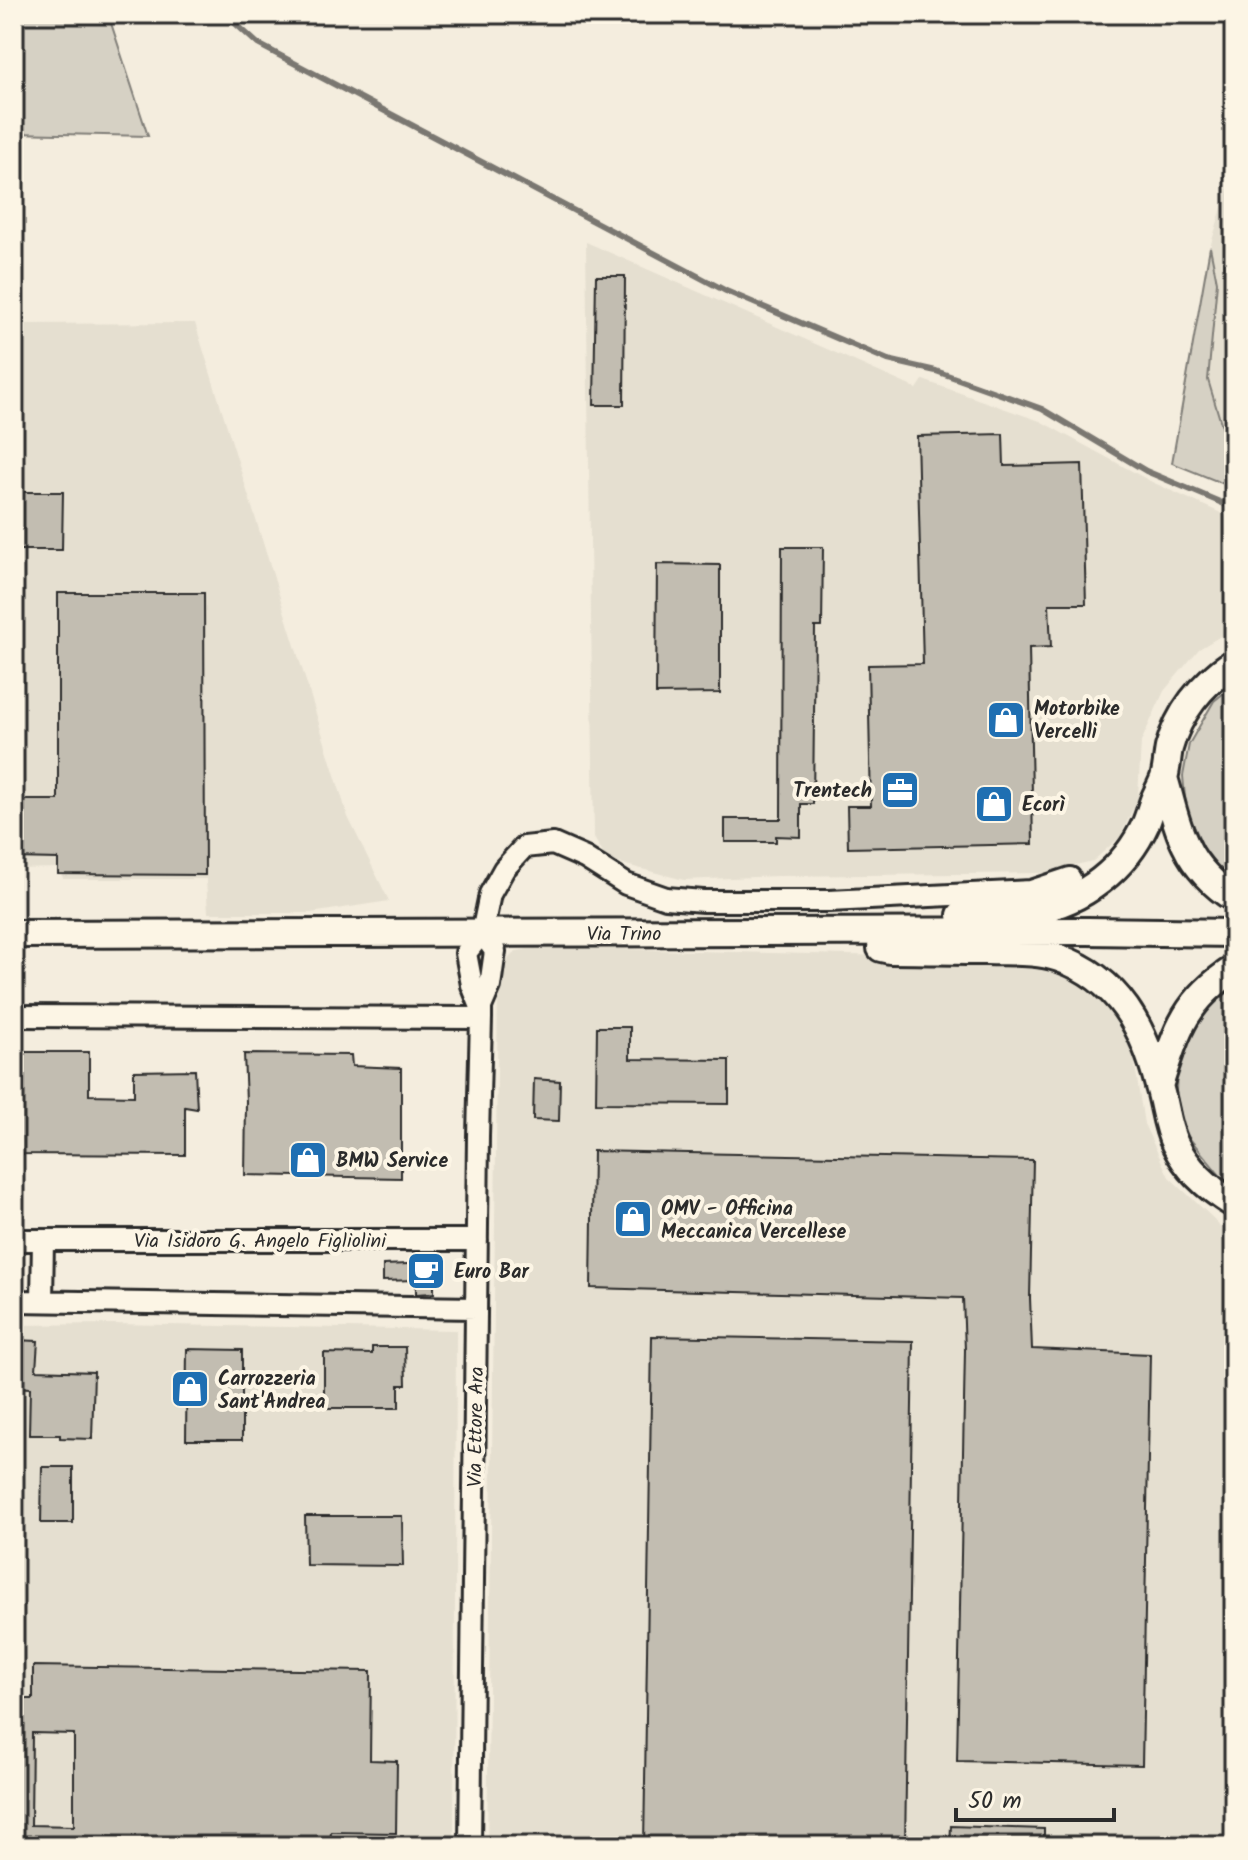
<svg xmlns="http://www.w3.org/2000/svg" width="1248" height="1860" font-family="Kalam,sans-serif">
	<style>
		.built { fill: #e5dfd0 }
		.green { fill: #d6d1c4; stroke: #807e78; stroke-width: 2 }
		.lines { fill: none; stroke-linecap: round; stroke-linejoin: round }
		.stream { stroke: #7a7771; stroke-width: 6 }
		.building { fill: #c2bdb1; stroke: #2b2b2b; stroke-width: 2; fill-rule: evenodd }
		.minor-casing { stroke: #2b2b2b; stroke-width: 26 }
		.major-casing { stroke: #2b2b2b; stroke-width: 32 }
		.minor { stroke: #fcf5e5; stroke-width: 20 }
		.major { stroke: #fcf5e5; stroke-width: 26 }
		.labels { text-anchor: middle; stroke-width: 8; stroke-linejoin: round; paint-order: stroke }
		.poi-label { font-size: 20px; font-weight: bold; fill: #2b2b2b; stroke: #fcf5e5; text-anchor: start }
		.street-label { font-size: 20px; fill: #2b2b2b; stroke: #fcf5e5 }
	</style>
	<rect width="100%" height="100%" fill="#f4edde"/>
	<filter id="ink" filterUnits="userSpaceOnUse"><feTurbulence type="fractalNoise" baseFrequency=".0125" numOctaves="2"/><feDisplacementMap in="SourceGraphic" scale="16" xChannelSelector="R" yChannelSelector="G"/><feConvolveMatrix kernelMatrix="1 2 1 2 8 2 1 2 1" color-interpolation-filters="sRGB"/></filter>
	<g filter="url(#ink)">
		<path class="built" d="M1234,168V488L1172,463L1210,247Z
			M586,242L917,389L923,380L1040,421L1152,482L1234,519V628L1199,649L1164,691L1141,742L1138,798L1120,837L1093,861L1041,873L778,876L684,880L607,860L594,838Z
			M195,323L348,817L389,901L311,913H208L206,879H63L61,868L14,869V324Z
			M541,947L1041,960L1078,977L1107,1003L1131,1040L1144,1124L1169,1177L1214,1219L1234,1246V1846H487L498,991L504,963L516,951Z
			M111,1324L456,1330L454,1846H14V1325Z"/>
		<path class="green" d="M14,14H108L148,136L14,133Z
			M1210,247L1217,282L1208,380L1224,433L1234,443V488L1172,463Z
			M1234,685V881L1225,876L1203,847L1186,808L1183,776L1189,744L1214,701Z
			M1234,987V1185L1223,1179L1185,1133L1176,1093L1177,1067L1191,1023Z"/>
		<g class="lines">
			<path class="stream" d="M225,14L258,44L726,291L888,360L936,371L1042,409L1146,471L1234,508"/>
		</g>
		<path class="building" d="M596,276H625L624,405H594Z
			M1003,434L1004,466L1082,464L1086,604H1049L1051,647L1029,648L1033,844L848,848L847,806H871L868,665L923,664L917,436Z
			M14,492H63L62,550H14Z
			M782,547H823L822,627H815L813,804H801V837L776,836V842H725V819H781Z
			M657,564L720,565V693L656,694Z
			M58,593H204L205,875L58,874V859L14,858V800H58Z
			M597,1027H630V1059L729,1060V1104L596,1103Z
			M14,1052H89V1095L134,1096V1071L195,1070L197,1109L185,1107V1155L14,1154Z
			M244,1054L351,1055L352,1066L401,1068V1178L245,1175L246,1101Z
			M534,1079L560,1081L559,1121L533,1120Z
			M593,1151L1033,1160L1030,1298L1032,1349L1150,1354L1142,1765L957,1761L965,1350L963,1298L591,1288Z
			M434,1263V1293L416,1294V1280L383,1281V1265Z
			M652,1336L913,1341L905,1846H644Z
			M14,1340L38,1341L36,1370L94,1372L92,1439L60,1438V1435H29L30,1388L14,1387Z
			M372,1347H405L406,1385H399V1408H324V1353L372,1354Z
			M187,1349L242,1350V1440H186Z
			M42,1467H73V1523H41Z
			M305,1516H402L403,1566L306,1565Z
			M33,1666L371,1671L370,1760L397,1761L396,1833L331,1832L330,1846H14V1699H33ZM32,1733L74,1734V1826L31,1825Z
			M951,1826L1044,1829V1846H950Z"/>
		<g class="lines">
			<g class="minor-casing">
				<path id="minor" d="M481,1007L490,986L495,951L482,933
					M14,1016L481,1018
					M14,1240H477
					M14,1301L476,1308
					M42,1301L43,1240
					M470,1846L478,1136L481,1018V1007L472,985L466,953L482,933L490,894L504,869L524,847L553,844L585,858L626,884L666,898L703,901H829L1031,891L1070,878"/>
			</g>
			<g class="major-casing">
				<path id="major" d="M1164,778C1171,800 1175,825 1186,846C1195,866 1215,887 1234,898
					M961,915C985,914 1010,914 1034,910C1083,902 1126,868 1146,823C1149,816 1151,808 1154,800C1157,793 1161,786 1164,778C1167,768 1167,758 1169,748C1179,711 1203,683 1234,662
					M14,934L1087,931L1234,933
					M881,948L890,950C922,950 954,951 987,951C1011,952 1036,950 1059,958C1119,979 1144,1028 1159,1086C1165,1105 1166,1126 1175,1144C1188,1171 1209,1189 1234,1204
					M1159,1086C1176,1033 1184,1001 1234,969"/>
			</g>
			<use href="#minor" class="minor"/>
			<use href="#major" class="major"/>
		</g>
	</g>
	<defs>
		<g id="shop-square" transform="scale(2)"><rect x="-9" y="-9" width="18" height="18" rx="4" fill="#1f6fb2" stroke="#fcf5e5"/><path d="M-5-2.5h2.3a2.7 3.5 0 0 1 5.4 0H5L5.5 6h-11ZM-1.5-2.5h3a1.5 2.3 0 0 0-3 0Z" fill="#fff"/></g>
		<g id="office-square" transform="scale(2)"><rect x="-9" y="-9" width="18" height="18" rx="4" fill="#1f6fb2" stroke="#fcf5e5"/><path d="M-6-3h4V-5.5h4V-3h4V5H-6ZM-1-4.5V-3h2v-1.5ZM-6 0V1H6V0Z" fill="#fff"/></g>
		<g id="cafe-square" transform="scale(2)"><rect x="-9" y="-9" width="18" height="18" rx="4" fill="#1f6fb2" stroke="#fcf5e5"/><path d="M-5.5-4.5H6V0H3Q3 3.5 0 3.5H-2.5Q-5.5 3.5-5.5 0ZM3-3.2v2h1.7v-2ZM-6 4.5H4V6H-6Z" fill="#fff"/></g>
	</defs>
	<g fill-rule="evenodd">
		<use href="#shop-square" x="1006" y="720"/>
		<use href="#office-square" x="900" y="790"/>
		<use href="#shop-square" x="994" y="804"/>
		<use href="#shop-square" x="308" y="1160"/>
		<use href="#shop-square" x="633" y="1219"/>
		<use href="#cafe-square" x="426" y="1271"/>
		<use href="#shop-square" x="190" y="1389"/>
	</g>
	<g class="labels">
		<g class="poi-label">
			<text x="1034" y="715">Motorbike<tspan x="1034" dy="23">Vercelli</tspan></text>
			<text x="872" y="797" text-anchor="end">Trentech</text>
			<text x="1022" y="811">Ecorì</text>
			<text x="336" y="1167">BMW Service</text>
			<text x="661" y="1215">OMV - Officina<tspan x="661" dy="23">Meccanica Vercellese</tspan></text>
			<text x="454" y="1278">Euro Bar</text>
			<text x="218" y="1385">Carrozzeria<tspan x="218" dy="23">Sant'Andrea</tspan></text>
		</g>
		<g class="street-label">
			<text x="624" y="940">Via Trino</text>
			<text x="260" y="1247">Via Isidoro G. Angelo Figliolini</text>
			<text transform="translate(475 1427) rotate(-89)" y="7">Via Ettore Ara</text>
		</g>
	</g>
	<rect width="1248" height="1860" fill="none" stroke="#fcf5e5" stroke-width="48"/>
	<rect x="24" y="24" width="1200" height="1812" fill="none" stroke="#2b2b2b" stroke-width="3" filter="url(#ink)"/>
	<path d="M956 1808v12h158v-12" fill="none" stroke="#2b2b2b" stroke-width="4"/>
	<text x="968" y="1808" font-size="24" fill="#2b2b2b" stroke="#fcf5e5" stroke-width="6" paint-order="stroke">50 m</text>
</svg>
